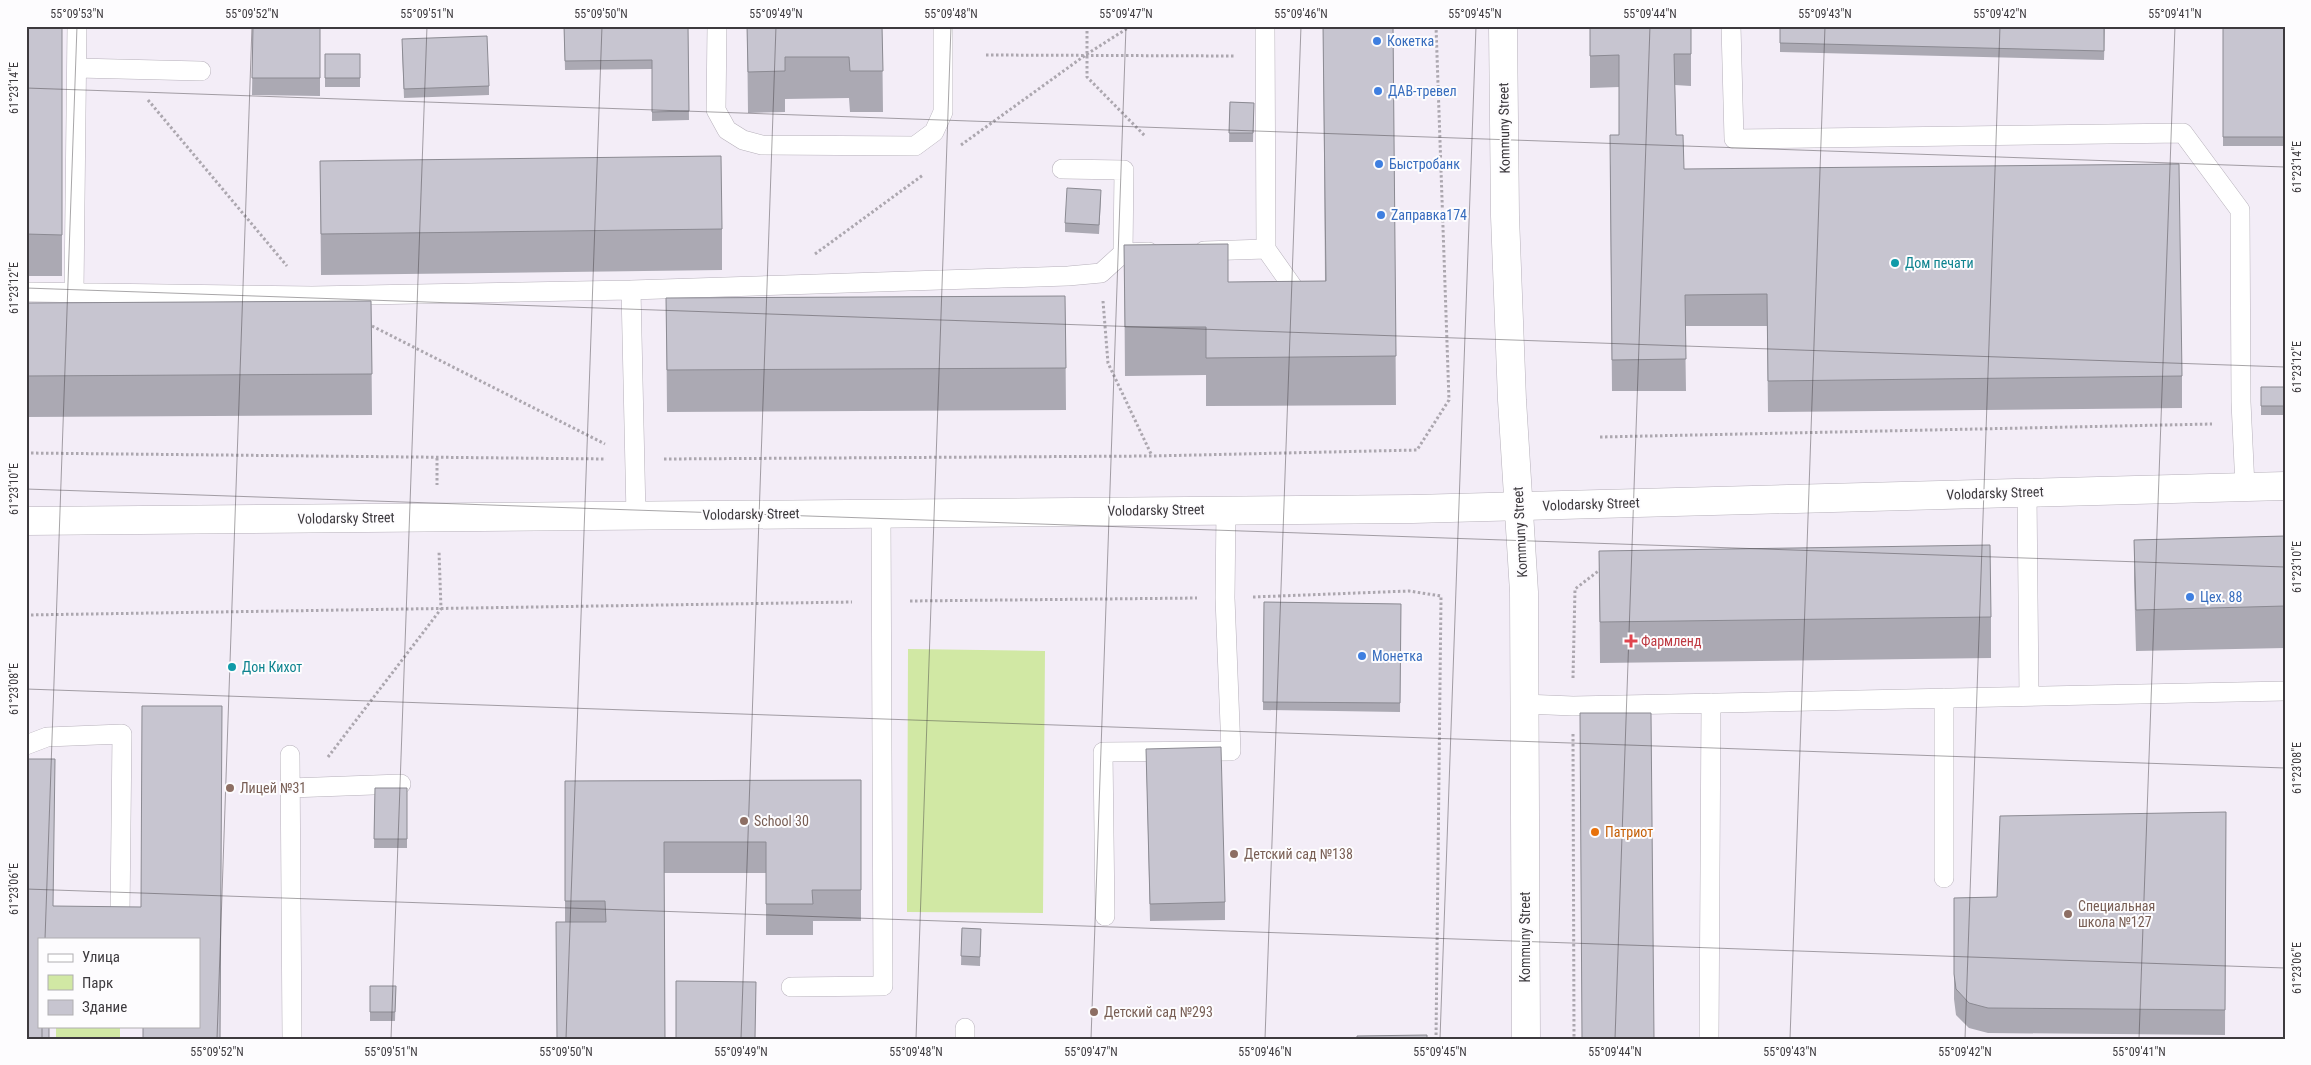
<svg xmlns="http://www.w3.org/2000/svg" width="2311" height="1065" font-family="'Roboto Condensed',sans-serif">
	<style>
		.green { fill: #d1e8a4 }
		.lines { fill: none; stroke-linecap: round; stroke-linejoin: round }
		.service-casing { stroke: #b6b0ba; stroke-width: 20 }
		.minor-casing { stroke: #b6b0ba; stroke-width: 29 }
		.tertiary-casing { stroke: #b6b0ba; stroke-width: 29 }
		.path { stroke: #aca7af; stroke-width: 3; stroke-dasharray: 2.5 2.5; stroke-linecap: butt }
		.service { stroke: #fff; stroke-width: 19 }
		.minor { stroke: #fff; stroke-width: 28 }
		.tertiary { stroke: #fff; stroke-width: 28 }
		.wall { fill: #aba9b3 }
		.building { fill: #c7c5d0; stroke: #8b8a92 }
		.ticks { fill: none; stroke: #3d3a3e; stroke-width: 1; stroke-opacity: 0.45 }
		.shop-dot { fill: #3f7fe0; stroke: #fdfcfe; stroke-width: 2 }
		.culture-dot { fill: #0f9aa8; stroke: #fdfcfe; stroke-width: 2 }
		.health-dot { fill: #e0444e; stroke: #fdfcfe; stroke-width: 2 }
		.education-dot { fill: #8d6e63; stroke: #fdfcfe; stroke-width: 2 }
		.food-dot { fill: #e8710a; stroke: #fdfcfe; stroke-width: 2 }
		.labels { text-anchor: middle; stroke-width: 4; stroke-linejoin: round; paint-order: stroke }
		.shop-label { font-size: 14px; fill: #366cbe; stroke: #fdfcfe; text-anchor: start }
		.street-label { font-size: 14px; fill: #3d3a3e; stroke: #fdfcfe }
		.culture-label { font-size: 14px; fill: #0d838f; stroke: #fdfcfe; text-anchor: start }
		.health-label { font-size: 14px; fill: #be3a42; stroke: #fdfcfe; text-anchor: start }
		.education-label { font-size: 14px; fill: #785e54; stroke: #fdfcfe; text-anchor: start }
		.food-label { font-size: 14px; fill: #c56008; stroke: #fdfcfe; text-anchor: start }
		.neatline { fill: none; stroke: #3d3a3e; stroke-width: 2 }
		.ticks-label { font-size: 12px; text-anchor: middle; fill: #3d3a3e }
	</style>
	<rect width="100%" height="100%" fill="#f3edf7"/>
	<path class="green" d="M908,649L1045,651L1043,913L907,912Z
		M56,1026H120V1039H56Z"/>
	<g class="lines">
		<g class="service-casing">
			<path id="service" d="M717,26L716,110L727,130L743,140L762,145L915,146L934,132L943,112V26
				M1731,26L1734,139L2183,133L2240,210L2241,402L2245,487
				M77,68L201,71
				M1062,169L1124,170L1123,253
				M1266,249L1302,300
				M1204,251L1266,249L1265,26
				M631,290L636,515
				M74,291L77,26
				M26,292L312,296L631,290L1068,276L1101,273L1123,253L1149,252
				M2027,493L2029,696
				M1524,704L1573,706L2285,691
				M26,745L47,737L122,734L120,915
				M290,755L292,1039
				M290,788L401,784
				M1944,878V698
				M1105,916L1103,752L1231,751L1225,598L1226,509
				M791,987L883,986L881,513
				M965,1039V1028
				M1709,1039L1711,703"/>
		</g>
		<g class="minor-casing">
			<path id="minor" d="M26,521L1413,509L2285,486"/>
		</g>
		<g class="tertiary-casing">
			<path id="tertiary" d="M1503,26L1505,216L1512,400L1524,592L1526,1039"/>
		</g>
		<path class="path" d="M1087,26V77L1145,136
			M986,55L1235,56
			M148,100L287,266
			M961,145L1087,54L1131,26
			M815,254L923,175
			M1103,301L1108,363L1152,456
			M372,326L605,444
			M1600,437L2212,424
			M26,453L606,459
			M437,458V485
			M664,459L1152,456L1417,450L1449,400L1436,26
			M1253,597L1409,591L1441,596L1436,1039
			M910,601L1197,598
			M26,615L852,602
			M1573,678L1575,589L1601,569
			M1573,734L1574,1039
			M328,757L441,609L439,551"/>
		<use href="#service" class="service"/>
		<use href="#minor" class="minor"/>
		<use href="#tertiary" class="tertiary"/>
	</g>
	<path class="wall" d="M26,26H62V276H26Z
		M253,26H320V96L252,95Z
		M564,26H688L689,120L652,121V69L565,70Z
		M747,26H882L883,112H850L849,98L785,99V112L748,113Z
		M1323,26H1393L1396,405L1206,406V375L1125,376L1124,245L1228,282L1325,281Z
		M1590,26H1691V86L1675,85L1676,135L1684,169L2182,376V408L1768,412L1767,326H1685L1686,391H1612L1610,167L1619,135V87L1590,88Z
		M2105,26L2104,60L1780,52V43Z
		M2223,26H2285V146H2223Z
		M402,48L489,86V95L404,98Z
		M325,54H360V87H325Z
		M1230,102L1254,103L1253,142H1229Z
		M320,161L722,229V270L321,275Z
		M1101,199L1099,234L1065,232V223Z
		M1065,296L1066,410L667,412L666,298Z
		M371,301L372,415L26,417V303Z
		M2261,387H2285V415H2261Z
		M2285,536V648L2136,651L2134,581V540Z
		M1599,551L1991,617V658L1600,663Z
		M1264,602L1401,604L1400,712L1263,710Z
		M1146,749L1225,902V920L1150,921Z
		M861,780V921H813V935H766V873H664L665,1039L565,922V781Z
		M375,788H407V848H374Z
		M2226,812L2225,1035L1988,1033L1969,1028L1956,1015L1954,999V898L1997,897Z
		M962,928L981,929L980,966L961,965Z
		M370,986H396L395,1021H370Z"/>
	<path class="building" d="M26,26H62V235L26,234Z
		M253,26H320V78H252Z
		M564,26H688L689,111L652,112V60L565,61Z
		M747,26H882L883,71H850L849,57H785V71L748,72Z
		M1323,26H1393L1396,356L1206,358V327H1125L1124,245L1228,244V282L1326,281Z
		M1590,26H1691V54H1674L1676,135H1683L1684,169L2179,164L2182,376L1768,381L1767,294L1685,295L1686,359L1612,360L1610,135H1619V55L1590,56Z
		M1780,26H2104V51L1780,43Z
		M2223,26H2285V137H2223Z
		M487,36L489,86L404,89L402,39Z
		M325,54H360V78H325Z
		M1230,102L1254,103L1253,133H1229Z
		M721,156L722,229L321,234L320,161Z
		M1067,188L1101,190L1099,225L1065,223Z
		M1065,296L1066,368L667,370L666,298Z
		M371,301L372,374L26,376V303Z
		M2261,387H2285V406H2261Z
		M2285,536V606L2136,610L2134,540Z
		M1990,545L1991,617L1600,622L1599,551Z
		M1264,602L1401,604L1400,703L1263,702Z
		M142,706H222L220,1039H143V1026H199V939H39V1026H49V1039H26V759H55L53,906L141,907Z
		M1580,713H1651L1654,1039H1582Z
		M1221,747L1225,902L1150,904L1146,749Z
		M861,780V890H812L813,904H766V842H664L665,1039H557L556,922H606L605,901H565V781Z
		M375,788H407V839H374Z
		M2226,812L2225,1010L1988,1008L1969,1003L1956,989L1954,974V898L1997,897L2000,816Z
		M962,928L981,929L980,957L961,956Z
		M676,981L756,982L755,1039H676Z
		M370,986H396L395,1012H370Z
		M1427,1035V1039H1357V1036Z"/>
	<path class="ticks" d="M26,88L2285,167M26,288L2285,367M26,489L2285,567M26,689L2285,768M26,889L2285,968M45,939L77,26M42,1039V1026M217,1039L252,26M391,1039L427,26M566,1039L602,26M741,1039L776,26M916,1039L951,26M1091,1039L1126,26M1265,1039L1301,26M1440,1039L1476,26M1615,1039L1650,26M1790,1039L1825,26M1965,1039L2000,26M2139,1039L2175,26"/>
	<g class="shop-dot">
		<circle cx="1377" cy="41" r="5"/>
		<circle cx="1378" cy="91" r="5"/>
		<circle cx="1379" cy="164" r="5"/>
		<circle cx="1381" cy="215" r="5"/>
		<circle cx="2190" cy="597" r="5"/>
		<circle cx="1362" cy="656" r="5"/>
	</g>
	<g class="culture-dot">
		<circle cx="1895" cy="263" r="5"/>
		<circle cx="232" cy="667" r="5"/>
	</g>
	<path class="health-dot" d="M1628.5 633.5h5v5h5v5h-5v5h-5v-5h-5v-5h5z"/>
	<g class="education-dot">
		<circle cx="230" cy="788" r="5"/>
		<circle cx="744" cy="821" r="5"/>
		<circle cx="1234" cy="854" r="5"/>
		<circle cx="2068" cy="914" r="5"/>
		<circle cx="1094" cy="1012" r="5"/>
	</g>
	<circle class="food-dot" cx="1595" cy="832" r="5"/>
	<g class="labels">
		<g class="shop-label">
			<text x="1387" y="46">Кокетка</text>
			<text x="1388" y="96">ДАВ-тревел</text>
			<text x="1389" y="169">Быстробанк</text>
			<text x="1391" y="220">Zаправка174</text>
			<text x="2200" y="602">Цех. 88</text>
			<text x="1372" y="661">Монетка</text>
		</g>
		<g class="street-label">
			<text transform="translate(1504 128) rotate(-91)" y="5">Kommuny Street</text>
			<text transform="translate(1995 493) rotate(-2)" y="5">Volodarsky Street</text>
			<text transform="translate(1591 504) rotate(-2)" y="5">Volodarsky Street</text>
			<text transform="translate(1156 510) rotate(-1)" y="5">Volodarsky Street</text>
			<text transform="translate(751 514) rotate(-1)" y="5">Volodarsky Street</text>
			<text transform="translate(346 518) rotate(-1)" y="5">Volodarsky Street</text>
			<text transform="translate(1520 532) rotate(-93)" y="5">Kommuny Street</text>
			<text transform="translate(1525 937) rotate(-90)" y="5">Kommuny Street</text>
		</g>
		<g class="culture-label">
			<text x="1905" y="268">Дом печати</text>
			<text x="242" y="672">Дон Кихот</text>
		</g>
		<g class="health-label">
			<text x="1641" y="646">Фармленд</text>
		</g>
		<g class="education-label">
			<text x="240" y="793">Лицей №31</text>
			<text x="754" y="826">School 30</text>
			<text x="1244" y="859">Детский сад №138</text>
			<text x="2078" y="911">Специальная<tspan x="2078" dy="16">школа №127</tspan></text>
			<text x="1104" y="1017">Детский сад №293</text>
		</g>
		<g class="food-label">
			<text x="1605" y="837">Патриот</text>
		</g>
	</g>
	<rect width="2311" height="1065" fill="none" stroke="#fdfcfe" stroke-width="55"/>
	<rect x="38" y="938" width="162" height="90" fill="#fdfcfe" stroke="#b0aeb1"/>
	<rect x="48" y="954" width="25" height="8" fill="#ffffff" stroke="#b0aeb1"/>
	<text x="82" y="962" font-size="15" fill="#3d3a3e">Улица</text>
	<rect x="48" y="975" width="25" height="15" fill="#d1e8a4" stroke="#b0aeb1"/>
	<text x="82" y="988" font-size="15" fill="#3d3a3e">Парк</text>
	<rect x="48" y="1000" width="25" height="15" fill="#c7c5d0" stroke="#b0aeb1"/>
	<text x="82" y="1012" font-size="15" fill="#3d3a3e">Здание</text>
	<rect x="28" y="28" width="2256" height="1010" class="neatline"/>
	<g class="ticks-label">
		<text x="77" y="18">55°09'53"N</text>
		<text x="252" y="18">55°09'52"N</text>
		<text x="427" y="18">55°09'51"N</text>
		<text x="601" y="18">55°09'50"N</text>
		<text x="776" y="18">55°09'49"N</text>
		<text x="951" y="18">55°09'48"N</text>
		<text x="1126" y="18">55°09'47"N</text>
		<text x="1301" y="18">55°09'46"N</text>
		<text x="1475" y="18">55°09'45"N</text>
		<text x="1650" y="18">55°09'44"N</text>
		<text x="1825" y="18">55°09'43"N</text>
		<text x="2000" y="18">55°09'42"N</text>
		<text x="2175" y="18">55°09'41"N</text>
		<text transform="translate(14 88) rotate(-90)" y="4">61°23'14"E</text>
		<text transform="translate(2297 167) rotate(-90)" y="4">61°23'14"E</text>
		<text transform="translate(14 288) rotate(-90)" y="4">61°23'12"E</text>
		<text transform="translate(2297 367) rotate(-90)" y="4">61°23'12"E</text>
		<text transform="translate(14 489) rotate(-90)" y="4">61°23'10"E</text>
		<text transform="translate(2297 567) rotate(-90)" y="4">61°23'10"E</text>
		<text transform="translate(14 689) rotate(-90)" y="4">61°23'08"E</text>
		<text transform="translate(2297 768) rotate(-90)" y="4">61°23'08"E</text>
		<text transform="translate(14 889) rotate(-90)" y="4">61°23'06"E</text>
		<text transform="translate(2297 968) rotate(-90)" y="4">61°23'06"E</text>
		<text x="217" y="1056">55°09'52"N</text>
		<text x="391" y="1056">55°09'51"N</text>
		<text x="566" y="1056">55°09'50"N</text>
		<text x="741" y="1056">55°09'49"N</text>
		<text x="916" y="1056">55°09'48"N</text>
		<text x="1091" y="1056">55°09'47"N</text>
		<text x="1265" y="1056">55°09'46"N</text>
		<text x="1440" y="1056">55°09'45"N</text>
		<text x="1615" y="1056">55°09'44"N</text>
		<text x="1790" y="1056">55°09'43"N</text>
		<text x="1965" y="1056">55°09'42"N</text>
		<text x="2139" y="1056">55°09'41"N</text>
	</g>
</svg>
